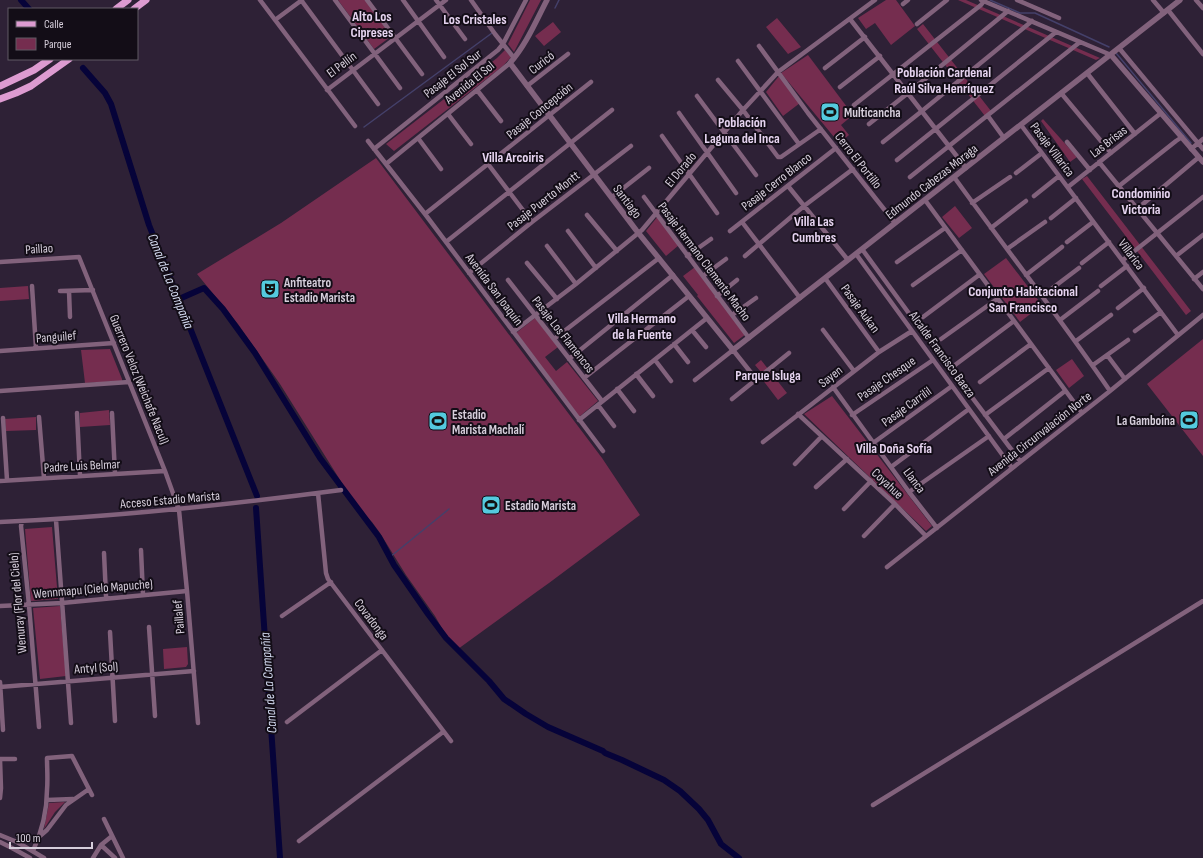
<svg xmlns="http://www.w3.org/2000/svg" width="1203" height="858" font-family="'Sofia Sans Condensed',sans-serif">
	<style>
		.green { fill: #752d4f }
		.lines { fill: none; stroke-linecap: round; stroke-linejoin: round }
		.stream { stroke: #44406a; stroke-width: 1.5 }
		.canal { stroke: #060339; stroke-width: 6 }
		.minor { stroke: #82627c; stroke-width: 4.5 }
		.tertiary { stroke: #82627c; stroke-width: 5.5 }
		.primary { stroke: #dd9bd1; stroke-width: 7 }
		.labels { text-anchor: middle; stroke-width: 4; stroke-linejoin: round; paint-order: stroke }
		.street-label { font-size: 13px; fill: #d6cedb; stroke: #130d17 }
		.poi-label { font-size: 13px; font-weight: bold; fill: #d6cedb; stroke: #130d17; text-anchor: start }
		.neighbourhood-label { font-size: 14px; font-weight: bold; fill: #e6d4f0; stroke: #130d17 }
		.water-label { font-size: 14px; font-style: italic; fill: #d5dcf2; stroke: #130d17 }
	</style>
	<rect width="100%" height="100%" fill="#2e2136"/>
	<path class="green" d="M338,0H367L393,35L374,49Z
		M530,0H541L514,52L508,44Z
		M886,0H896L915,26L891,45L875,23L866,29L858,18Z
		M958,0H966L1100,58L1096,60Z
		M777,18L801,47L788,54L766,27Z
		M553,22L561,32L544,46L535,36Z
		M923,24L991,111L985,116L917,29Z
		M505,50L511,57L503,66L394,151L386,144L497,58Z
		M808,55L853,115L841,125L849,135L839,143L781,73Z
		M779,76L800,103L783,116L766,92Z
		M1043,119L1077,157L1070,162L1041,121Z
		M376,158L602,458L640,515L549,583L535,593L458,649L447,637L435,616L406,575L380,533L372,522L352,502L342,483L280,384L238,324L197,274L281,223Z
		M1087,176L1191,311L1186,315L1082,179Z
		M955,206L972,228L959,238L942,217Z
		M658,216L679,245L666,256L646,231Z
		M1006,258L1042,305L1020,322L984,274Z
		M695,267L746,334L734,343L697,296L698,295L683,276Z
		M28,286L29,299L0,301V288Z
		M535,318L558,347L545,357L556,371L567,362L598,401L579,417L516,333Z
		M1203,339V456L1147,384Z
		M110,349L122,379V381L85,383L81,350Z
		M1072,359L1084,376L1069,388L1056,370Z
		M761,360L787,393L778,400L762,379L765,377L755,365Z
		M832,396L932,526L926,531L804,414Z
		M109,410L110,425L80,427V413Z
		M36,417V430L6,431L5,419Z
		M52,527L58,599L31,601L25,529Z
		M60,606L66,676L40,679L33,608Z
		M187,647L188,664L186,667L164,669L163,649Z
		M65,802L55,812L44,829L49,803Z"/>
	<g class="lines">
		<path class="stream" d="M990,0L1020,13H1035L1109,47
			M555,8L559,0
			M1116,53L1191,143
			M364,127L492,33
			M390,557L449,509"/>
		<path class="canal" d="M21,0L29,9
			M83,68L105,93L111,104L149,225L257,496
			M179,299L204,288L223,309L255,353L320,458L379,537L394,565L428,614L446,638L489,681L504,699L526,714L548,727L603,751L605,753L622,760L664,780L680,791L699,809L708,820L721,844L739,858
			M256,508L280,858"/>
		<path class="minor" d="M260,0L355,126
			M301,0L378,104
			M335,0L400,88
			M367,0L422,74
			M403,0L444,57
			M436,0L465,39
			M471,0L495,34L514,58
			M981,0L1111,55
			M1017,0L1059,18
			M1153,0L1164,13
			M1196,0L1203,8
			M903,4L908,0
			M1168,10L1203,54
			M850,19L966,168
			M275,20L302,0
			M917,24L947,0
			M759,46L808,113L895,223
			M1119,48L1203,149
			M738,61L799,144
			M825,68L865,37
			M1087,73L1135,134
			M718,80L743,110L778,157H781L821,129
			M527,86L568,54
			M840,87L880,56
			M327,90L446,0
			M477,90L501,121
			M1061,93L1111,153
			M697,96L756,175
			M854,105L981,5L984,1
			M679,113L736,193
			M448,114L471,144
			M988,116L1004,138
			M869,124L908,93L1008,11
			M1021,125L1178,335
			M662,136L717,213
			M418,138L441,169
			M368,141L425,214L603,451
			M883,142L922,111L1032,21
			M1067,142L1090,170
			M374,149L498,50L503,44L526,0
			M1191,149L1203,139
			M897,160L1056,32
			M1099,162L1203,289
			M386,164L510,63
			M488,164L532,222
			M1016,173L1042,153
			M910,177L1080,42
			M954,177C1006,249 1060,318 1110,391
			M788,186L848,260
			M1119,186L1176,141L1182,137
			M1068,187L1161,113
			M1034,196L1059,176
			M612,197L649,168
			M644,197L749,338
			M925,200L1082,413
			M972,203L1010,177
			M1137,209L1199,157
			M425,214L591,82
			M587,215L617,251
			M1051,218L1076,198
			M742,222L800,298
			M991,228L1026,201
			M568,231L596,268
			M730,231L836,148
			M446,242L612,110
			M1067,242L1093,222
			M547,246L576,284
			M862,249L916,323L1020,461
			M1007,249L1045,222
			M856,254L1012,468
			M687,256L711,239
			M745,256L804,206L853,169
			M1176,256L1203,235
			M1123,260L1203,197
			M0,262L79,257L165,471L179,510L187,591L198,723
			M897,262L945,228
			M527,263L557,299
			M1082,263L1109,242
			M469,273L532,222L631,146
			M1026,275L1062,247
			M703,276L726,259
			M825,278L879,352
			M1194,279L1203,272
			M508,280L602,401
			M913,285L962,250
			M32,286L36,348
			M1101,286L1127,266
			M60,291L93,290
			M69,291L70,317
			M717,296L737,280
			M1042,296L1079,268
			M1118,308L1144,288
			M732,315L756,298
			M923,317L979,275
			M1060,320L1098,291
			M692,330L706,347
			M823,330L854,371
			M1135,331L1161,312
			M513,332L576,284L642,230L743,110L778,72L875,0
			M554,339L659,258
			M941,339L997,299
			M1076,341L1111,315
			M674,344L688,362
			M0,351L114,343
			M1107,355L1125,379
			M569,359L673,275
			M655,360L671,381
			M1093,365L1128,340
			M951,368L1014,321
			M636,374L653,396
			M584,378L689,296
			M695,380L733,350L756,379
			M980,382L1031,344
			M833,387L909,492L937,528
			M617,389L634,411
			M0,391L129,382
			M732,399L789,353
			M598,405L614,426
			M77,413L80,476
			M112,413L115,474
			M798,414L895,504L926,536
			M852,415L933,360
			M985,415L1049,368
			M39,417L44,478
			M3,418L7,480
			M579,420L707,318
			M1004,439L1065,391
			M763,442L879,352L912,331
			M873,443L952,386
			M795,464L822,436
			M891,467L969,409
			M0,481L165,471
			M816,487L847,459
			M909,492L989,436
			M318,493L326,573L328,579L451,741
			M844,509L871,481
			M56,520L71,723
			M22,521L21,526L29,605L39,727
			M0,522C114,517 227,505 341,490
			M864,536L895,504
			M141,550L143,595
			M104,553L106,596L108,598
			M887,567L1110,391L1203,315
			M0,606L62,603L187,591
			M282,616L331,582
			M149,627L155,716
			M110,632L115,721
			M0,682L3,730
			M0,687L194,671
			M287,722L382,650
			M0,798L1,788L0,759H15
			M47,800L73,799
			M873,805L1203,601
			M104,819L123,858
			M0,835L17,842L44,858
			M40,836L47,830L66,805L89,789
			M299,841L443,732
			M0,842L12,848L30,858
			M101,845L115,858
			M33,851C42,831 47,811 47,790C48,779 47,768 47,758L72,756L92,795
			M93,858L101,845L112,836"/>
		<path class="tertiary" d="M547,0C536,21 526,45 510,63L636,230L733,350L1180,0
			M1111,55L1203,162"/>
		<path class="primary" d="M116,9L128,0
			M134,9L146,0
			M0,86L34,70L50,59
			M0,99L16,93L31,86L69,59"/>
	</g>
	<defs>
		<g id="stadium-square" transform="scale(1)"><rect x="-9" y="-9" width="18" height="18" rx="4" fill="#54cade" stroke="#130d17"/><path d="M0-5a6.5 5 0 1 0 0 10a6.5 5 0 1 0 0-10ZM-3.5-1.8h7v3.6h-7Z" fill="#111"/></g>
		<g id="theatre-square" transform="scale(1)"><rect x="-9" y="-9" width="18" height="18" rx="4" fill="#54cade" stroke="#130d17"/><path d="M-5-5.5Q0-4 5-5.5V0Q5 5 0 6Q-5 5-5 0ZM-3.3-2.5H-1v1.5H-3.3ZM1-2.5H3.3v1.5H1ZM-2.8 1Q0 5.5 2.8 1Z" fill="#111"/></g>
	</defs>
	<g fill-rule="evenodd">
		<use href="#stadium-square" x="830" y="112"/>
		<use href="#theatre-square" x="270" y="289"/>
		<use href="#stadium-square" x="1189" y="420"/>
		<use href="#stadium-square" x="438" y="421"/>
		<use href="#stadium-square" x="491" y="505"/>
	</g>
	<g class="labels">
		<g class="street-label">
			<text transform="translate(541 62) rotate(-38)" y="5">Curicó</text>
			<text transform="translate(341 64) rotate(-37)" y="5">El Pellín</text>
			<text transform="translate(452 73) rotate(-38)" y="5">Pasaje El Sol Sur</text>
			<text transform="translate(469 82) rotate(-39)" y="5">Avenida El Sol</text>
			<text transform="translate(539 110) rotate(-39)" y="5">Pasaje Concepción</text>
			<text transform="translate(1108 141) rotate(-38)" y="5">Las Brisas</text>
			<text transform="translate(1053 149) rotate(53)" y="5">Pasaje Villarica</text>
			<text transform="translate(859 160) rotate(52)" y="5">Cerro El Portillo</text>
			<text transform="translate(680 169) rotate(-50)" y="5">El Dorado</text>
			<text transform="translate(776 181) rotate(-38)" y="5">Pasaje Cerro Blanco</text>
			<text transform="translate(931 181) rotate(-38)" y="5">Edmundo Cabezas Moraga</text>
			<text transform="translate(543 200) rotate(-38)" y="5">Pasaje Puerto Montt</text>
			<text transform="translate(628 201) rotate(53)" y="5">Santiago</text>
			<text transform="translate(39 248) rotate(-4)" y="5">Paillao</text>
			<text transform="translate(1132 254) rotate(53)" y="5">Villarica</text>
			<text transform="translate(705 261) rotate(53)" y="5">Pasaje Hermano Clemente Macho</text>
			<text transform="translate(495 289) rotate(53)" y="5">Avenida San Joaquín</text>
			<text transform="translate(861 308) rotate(54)" y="5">Pasaje Aukan</text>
			<text transform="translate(564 334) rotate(52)" y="5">Pasaje Los Flamencos</text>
			<text transform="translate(56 336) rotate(-4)" y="5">Panguilef</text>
			<text transform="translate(943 354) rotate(54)" y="5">Alcalde Francisco Baeza</text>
			<text transform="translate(830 376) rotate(-38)" y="5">Sayen</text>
			<text transform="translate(886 378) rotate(-35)" y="5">Pasaje Chesque</text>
			<text transform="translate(140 379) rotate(68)" y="5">Guerrero Veloz (Weichafe Nacul)</text>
			<text transform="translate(906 406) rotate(-36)" y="5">Pasaje Carrilil</text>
			<text transform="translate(1039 433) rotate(-38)" y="5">Avenida Circunvalación Norte</text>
			<text transform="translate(82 465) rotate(-3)" y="5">Padre Luis Belmar</text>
			<text transform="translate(915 480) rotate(53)" y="5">Llanca</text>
			<text transform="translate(888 483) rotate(43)" y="5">Coyahue</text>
			<text transform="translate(170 499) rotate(-5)" y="5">Acceso Estadio Marista</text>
			<text transform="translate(93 588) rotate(-5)" y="5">Wennmapu (Cielo Mapuche)</text>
			<text transform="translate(17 603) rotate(-95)" y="5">Wenuray (Flor del Cielo)</text>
			<text transform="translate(178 617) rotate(-95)" y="5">Paillalef</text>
			<text transform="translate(372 619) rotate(53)" y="5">Covadonga</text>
			<text transform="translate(96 667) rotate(-4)" y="5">Antyl (Sol)</text>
		</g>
		<g class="poi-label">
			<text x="844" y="117">Multicancha</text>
			<text x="284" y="287">Anfiteatro<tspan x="284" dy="15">Estadio Marista</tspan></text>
			<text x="452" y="419">Estadio<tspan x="452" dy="15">Marista Machalí</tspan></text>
			<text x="1175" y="425" text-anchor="end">La Gamboína</text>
			<text x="505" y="510">Estadio Marista</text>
		</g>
		<g class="neighbourhood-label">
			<text x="372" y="21">Alto Los<tspan x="372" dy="16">Cipreses</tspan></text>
			<text x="475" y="24">Los Cristales</text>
			<text x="944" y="77">Población Cardenal<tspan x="944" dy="16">Raúl Silva Henríquez</tspan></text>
			<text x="742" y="127">Población<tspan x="742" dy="16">Laguna del Inca</tspan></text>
			<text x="513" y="162">Villa Arcoiris</text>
			<text x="1141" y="198">Condominio<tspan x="1141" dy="16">Victoria</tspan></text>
			<text x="814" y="226">Villa Las<tspan x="814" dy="16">Cumbres</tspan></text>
			<text x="1023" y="296">Conjunto Habitacional<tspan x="1023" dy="16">San Francisco</tspan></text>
			<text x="642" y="323">Villa Hermano<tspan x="642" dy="16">de la Fuente</tspan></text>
			<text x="768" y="380">Parque Isluga</text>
			<text x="894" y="453">Villa Doña Sofía</text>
		</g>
		<g class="water-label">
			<text transform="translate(171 281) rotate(68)" y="5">Canal de La Compañía</text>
			<text transform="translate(268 683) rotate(-94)" y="5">Canal de La Compañía</text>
		</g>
	</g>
	<rect x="8" y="8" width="130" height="52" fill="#130d17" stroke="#615a65"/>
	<rect x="16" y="21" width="20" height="6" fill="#dd9bd1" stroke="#615a65"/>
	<text x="44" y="28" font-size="12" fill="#d6cedb">Calle</text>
	<rect x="16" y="38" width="20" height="12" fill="#752d4f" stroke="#615a65"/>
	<text x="44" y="48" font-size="12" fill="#d6cedb">Parque</text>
	<path d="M10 842v6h82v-6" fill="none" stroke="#d6cedb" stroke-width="2"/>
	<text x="16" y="842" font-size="12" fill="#d6cedb" stroke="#130d17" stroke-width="3" paint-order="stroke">100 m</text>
</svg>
